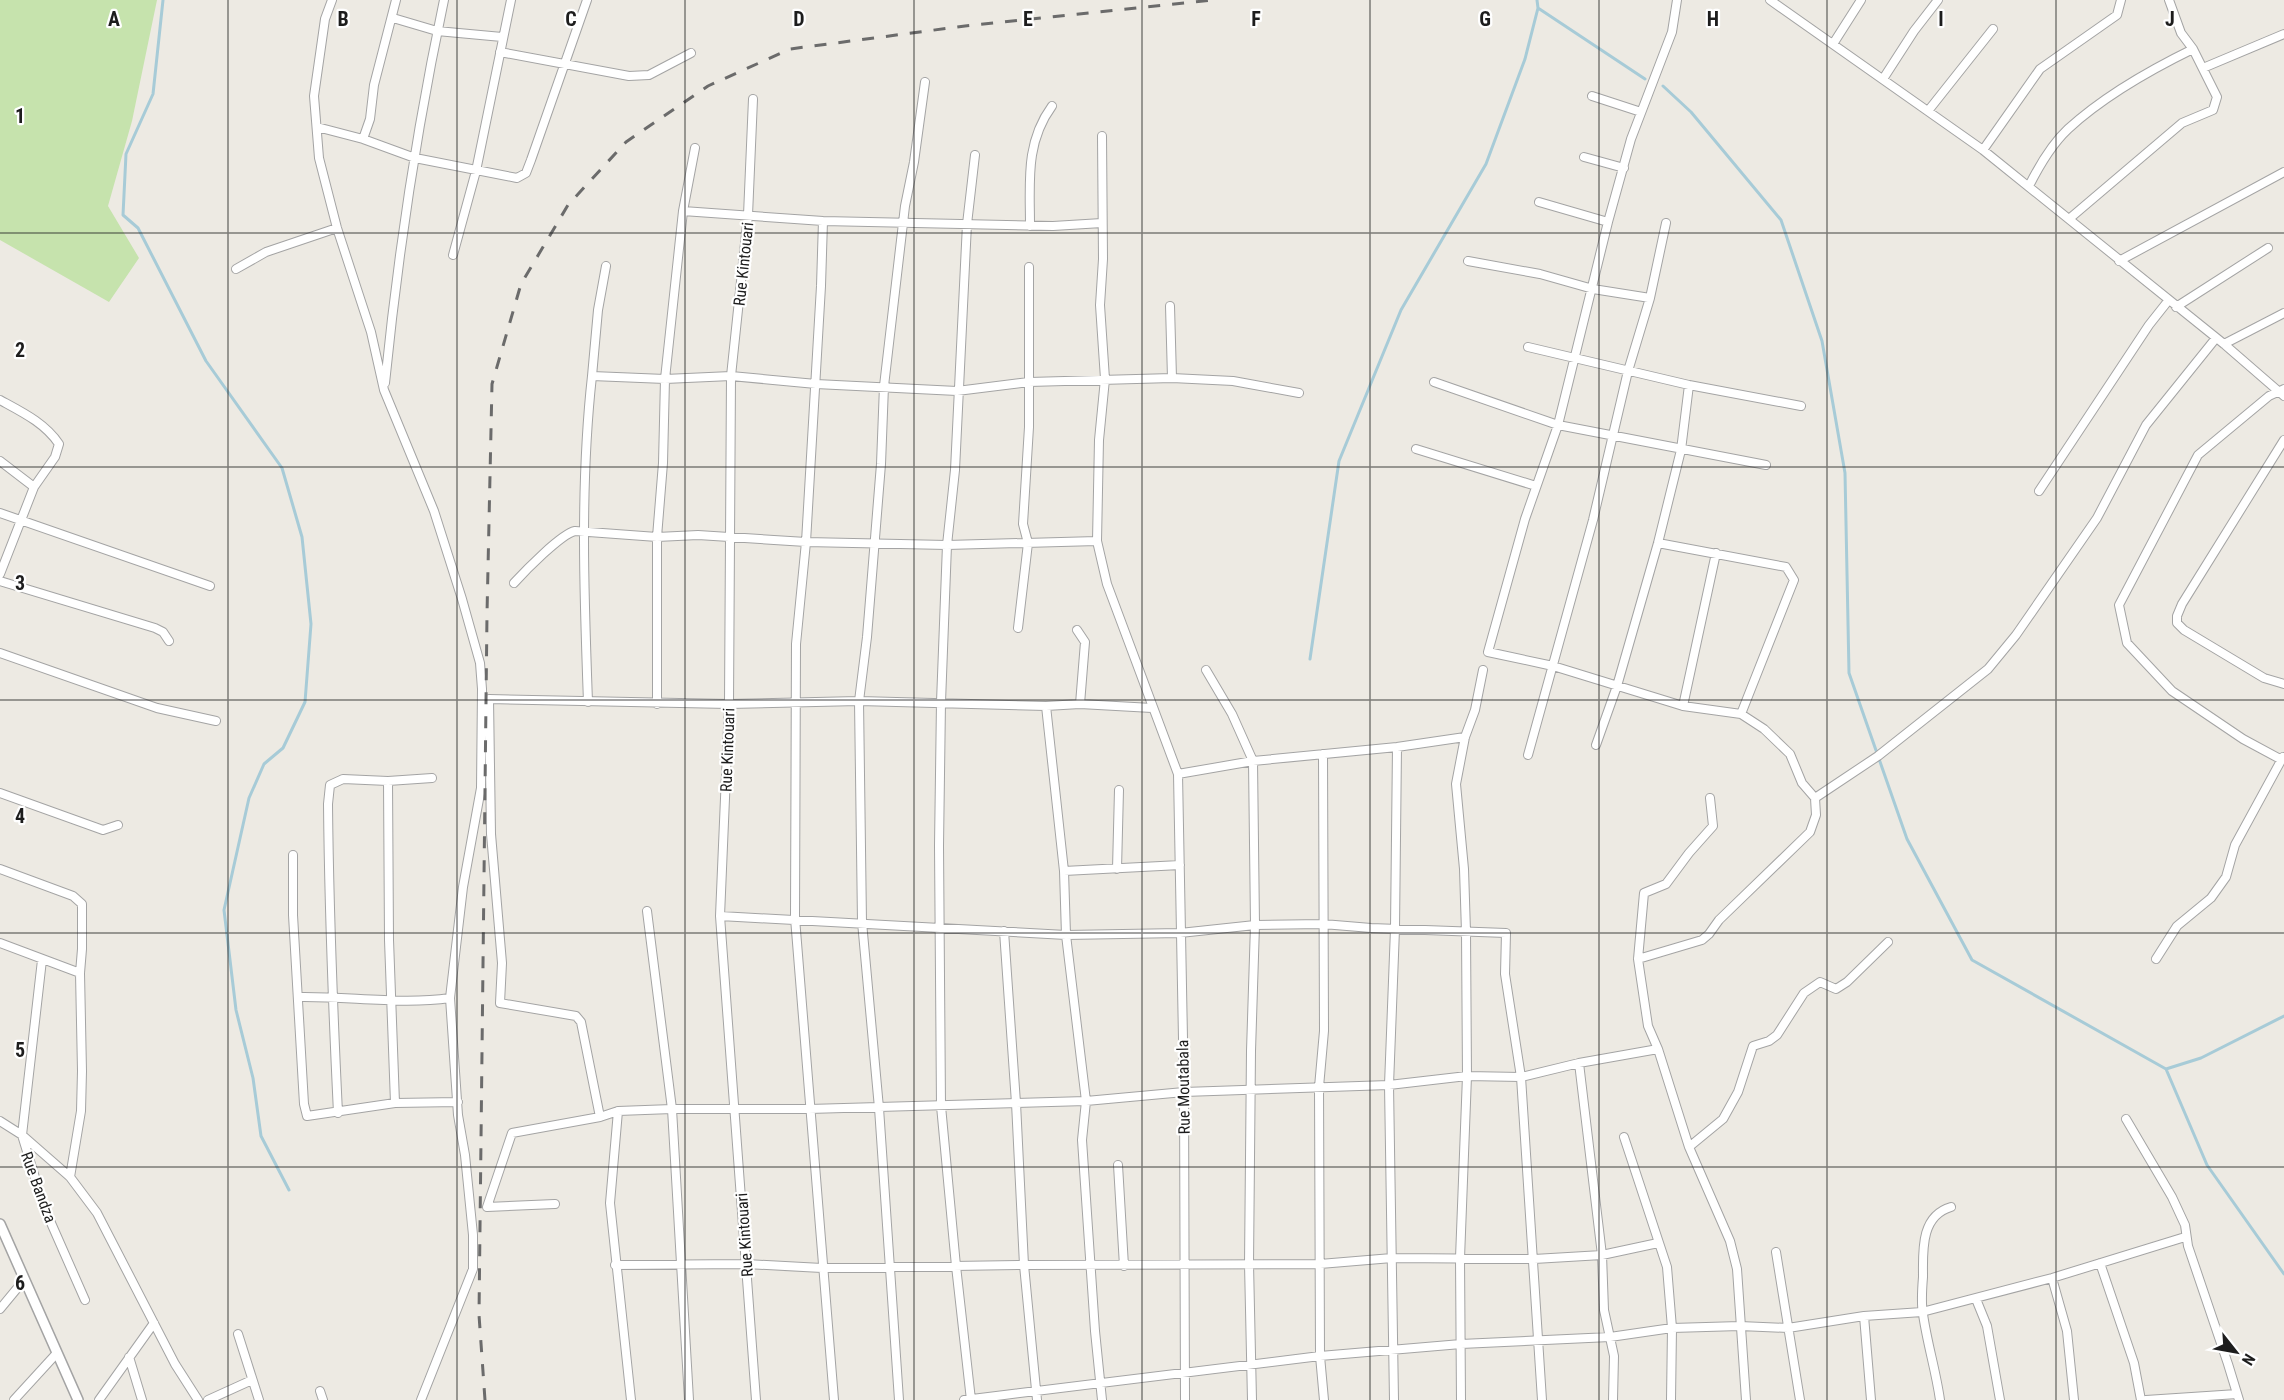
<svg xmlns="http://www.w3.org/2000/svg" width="2284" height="1400" font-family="'Roboto Condensed',sans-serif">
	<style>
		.grass { fill: #c6e3ad }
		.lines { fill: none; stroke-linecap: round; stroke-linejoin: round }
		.stream { stroke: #a7cbd7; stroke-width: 3 }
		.minor-casing { stroke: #a4a4a4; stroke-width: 10 }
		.tertiary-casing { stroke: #a4a4a4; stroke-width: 12 }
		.minor { stroke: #fff; stroke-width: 8 }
		.tertiary { stroke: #fff; stroke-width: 9 }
		.rail { stroke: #6b6b6b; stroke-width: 3; stroke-dasharray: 12 12; stroke-linecap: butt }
		.grid { fill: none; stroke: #1d1d1d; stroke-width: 1.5; stroke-opacity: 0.55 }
		.labels { text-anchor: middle; stroke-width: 4.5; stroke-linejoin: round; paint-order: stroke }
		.street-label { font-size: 16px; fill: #1d1d1d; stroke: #fff }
		.grid-label { font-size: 20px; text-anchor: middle; font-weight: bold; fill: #1d1d1d; stroke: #fff; stroke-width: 4.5; stroke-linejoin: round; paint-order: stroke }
	</style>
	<rect width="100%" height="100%" fill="#edeae3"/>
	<path class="grass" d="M0,0H157L132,121L108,206L139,258L109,302L0,240Z"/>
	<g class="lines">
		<path class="stream" d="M163,0L153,94L126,154L123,215L138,228L206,361L282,468L302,537L311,624L305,702L283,748L264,764L249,798L224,910L236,1010L253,1078L261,1136L289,1190
			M1537,0L1538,8L1645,79
			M1663,86L1691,112L1781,220L1822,341L1845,473L1849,673L1907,839L1972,960L2166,1069L2207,1165L2284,1274
			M1310,659L1339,461L1401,310L1486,164L1525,59L1538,8
			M2166,1069L2201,1058L2284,1016"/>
		<g class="minor-casing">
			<path id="minor" d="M332,0L325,19L314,96L319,158L337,228L371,332L384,390L434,511L462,599L480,663L482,689L481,788L463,887L450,998L458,1115L465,1155L473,1235V1269L421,1400
				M396,0L374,85L370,119L363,139L415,158L517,178L526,173L531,160L587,0
				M1770,0L1983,150L2224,344L2284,396
				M393,18L437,31L502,37
				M1833,44L1861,0
				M500,52L629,76L649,75L691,53
				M2203,68L2284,34
				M1883,79L1914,31L1938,0
				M1592,96L1641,112
				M753,99L748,215L731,376L729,704L720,916L756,1400
				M1928,111L1993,29
				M317,127L363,139
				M1102,136L1103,259L1100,305L1105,379L1099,440L1097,541L1107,584L1178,774L1184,1092L1185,1400
				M1983,150L2040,69L2117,15L2121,0
				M1584,157L1624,168
				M2029,186C2039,166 2052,144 2068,129C2104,96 2150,70 2193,49
				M1539,202L1608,222
				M683,211L823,221L1053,226L1102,223
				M2069,219L2182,123L2213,110L2217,97L2193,49L2181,33L2169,0
				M823,221L821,286L806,542L796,644L795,918L834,1400
				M1030,226C1030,182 1025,143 1052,106
				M453,255L476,171L511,0
				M1468,261L1540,274L1593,289L1650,298
				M2119,261L2284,172
				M236,269L266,252L337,228
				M1170,306L1172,378
				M2176,307L2268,248
				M2224,344L2284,313
				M1528,347L1689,385L1801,406
				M592,376L598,310L606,266
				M1434,382L1558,425L1766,465
				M385,383C398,254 417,127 444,0
				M0,400C22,412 45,423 59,444L55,457L34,487L0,574
				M2284,440L2182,604L2177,616V623L2184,630L2264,678L2284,684
				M1416,449L1536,486
				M0,461L34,487
				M2039,491L2149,325L2168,301
				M0,513L210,586
				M1658,543L1786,567L1794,580L1741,714
				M0,581L155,628L163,632L169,641
				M514,583C525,571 561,534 575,531L657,537L698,535L806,542L947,545L1097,541
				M1018,628L1028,543L1023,524L1029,427V267
				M1077,630L1085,642L1080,704
				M0,653L157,708L216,721
				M1206,670L1232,714L1253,761L1255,925L1251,1051L1249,1264L1252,1400
				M588,702C584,594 580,484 592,376L665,379L731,376L816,384L957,391L1029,382L1172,378L1233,381L1299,393
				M657,704V537L663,463L665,379L683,211L695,148
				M1046,706L1064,871L1066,935L1086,1101L1082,1140L1095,1331L1102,1400
				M1683,706L1716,553
				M1596,745L1617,686L1658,543L1681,450L1689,385
				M1323,754L1324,1031L1319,1087L1320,1356L1324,1400
				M1528,755L1593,520L1628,371L1650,298L1666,223
				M2282,760L2243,739L2172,691L2127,643L2119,605L2198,455L2269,396L2284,389
				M1178,774L1253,761L1397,747L1465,737
				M388,781L389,940L395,1103
				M0,793L103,830L118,825
				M1710,798L1713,826L1689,853L1666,884L1644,893L1638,959L1648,1026L1658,1049L1689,1147L1730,1241L1737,1269L1746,1400
				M1815,798L1878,756L1988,669L2016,635L2097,518L2146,425L2216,338
				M293,855V915L304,1104L307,1116L395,1103L458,1102
				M0,869L73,896L82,904V949L80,973L82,1071L81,1111L70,1177
				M1117,869L1119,790
				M1064,871L1180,865
				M647,911L672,1109L689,1400
				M720,916L1066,935L1180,933L1255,925L1323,924L1371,928L1506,933L1505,974L1521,1077L1542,1400
				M1004,931L1016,1103L1024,1265L1037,1400
				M0,943L80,973
				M1638,959L1702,940L1709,934L1719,920L1810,832L1816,815L1815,798L1802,783L1790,754L1764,729L1741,714L1683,706L1553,666L1488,652L1525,519L1558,425L1608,222L1631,139L1672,32L1677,0
				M2156,959L2177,926L2211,898L2226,877L2235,845L2283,757
				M42,960L22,1135L44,1207L85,1300
				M298,997C348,996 401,1005 450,998
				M1579,1063L1602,1255L1604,1310L1614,1356L1613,1400
				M618,1111L610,1203L631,1400
				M338,1113C333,1010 329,907 328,804L330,785L343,779L388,781L432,778
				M600,1117L581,1022L576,1016L500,1003L502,963L491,834L489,699L729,704L859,701L1046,706L1080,704L1152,708
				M2126,1119L2172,1197L2185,1225L2188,1246L2228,1364L2239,1400
				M0,1121L22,1135L70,1177L97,1213L175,1364L198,1400
				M1624,1137L1667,1267L1672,1328L1671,1400
				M1689,1147L1723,1119L1738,1092L1753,1046L1769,1041L1777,1035L1804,993L1820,982L1836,989L1847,982L1888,942
				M1118,1165L1124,1266
				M555,1204L487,1207L512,1133L600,1117L618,1111L672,1109H809L1086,1101L1184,1092L1389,1085L1467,1076L1521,1077L1579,1063L1658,1049
				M1776,1252L1800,1400
				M2100,1263L2134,1363L2141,1400
				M615,1265L746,1264L822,1268L1024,1265L1320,1264L1392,1258L1534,1259L1602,1255L1658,1243
				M2052,1278L2067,1331L2074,1400
				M1976,1299L1987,1326L2000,1400
				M0,1309L24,1280
				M1864,1316L1871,1400
				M238,1334L259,1400
				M129,1357L142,1400
				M320,1391L323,1400
				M14,1400L57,1353
				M99,1400L154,1323
				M208,1400L252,1380
				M899,1400L879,1108L862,922L859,701L867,637L881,464L884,386L905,206L914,162L925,82
				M964,1400L1320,1356L1461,1344L1610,1337L1672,1328L1740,1326L1788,1328L1864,1316L1922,1312L2052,1278L2185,1237
				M971,1400L956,1266L941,1106L939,846L941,702L947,545L955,470L967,224L975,155
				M1394,1400L1389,1085L1395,929L1397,747
				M1461,1400L1460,1258L1467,1076L1466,932L1464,869L1456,784L1465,737L1475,710L1483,670
				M1940,1400C1936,1371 1927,1343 1923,1314C1921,1303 1922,1289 1923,1277C1923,1252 1920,1216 1951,1207
				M2146,1400L2237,1394"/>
		</g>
		<g class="tertiary-casing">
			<path id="tertiary" d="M0,1224L78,1400"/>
		</g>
		<use href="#minor" class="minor"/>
		<use href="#tertiary" class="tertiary"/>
		<path class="rail" d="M485,1400L479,1315L487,614L492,384L521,284L568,205L626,142L708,86L790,49L965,26L1213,0"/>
	</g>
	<path class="grid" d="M228,0V1400M457,0V1400M685,0V1400M914,0V1400M1142,0V1400M1370,0V1400M1599,0V1400M1827,0V1400M2056,0V1400M0,233H2284M0,467H2284M0,700H2284M0,933H2284M0,1167H2284"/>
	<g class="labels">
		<g class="street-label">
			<text transform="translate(743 264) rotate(-84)" y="6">Rue Kintouari</text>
			<text transform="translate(727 750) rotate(-88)" y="6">Rue Kintouari</text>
			<text transform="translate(1183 1087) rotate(-91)" y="6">Rue Moutabala</text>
			<text transform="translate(39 1187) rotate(70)" y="6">Rue Bandza</text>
			<text transform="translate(744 1235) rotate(-94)" y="6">Rue Kintouari</text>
		</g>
	</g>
	<g class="grid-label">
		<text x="114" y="26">A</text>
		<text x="343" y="26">B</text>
		<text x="571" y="26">C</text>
		<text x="799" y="26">D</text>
		<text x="1028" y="26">E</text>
		<text x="1256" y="26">F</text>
		<text x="1485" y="26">G</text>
		<text x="1713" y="26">H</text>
		<text x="1941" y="26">I</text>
		<text x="2170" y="26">J</text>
		<text x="20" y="123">1</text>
		<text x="20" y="357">2</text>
		<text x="20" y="590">3</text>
		<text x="20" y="823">4</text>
		<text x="20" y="1057">5</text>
		<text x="20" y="1290">6</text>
	</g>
	<g transform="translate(2236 1352) rotate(121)" stroke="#ffffff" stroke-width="4.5" paint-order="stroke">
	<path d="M0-4.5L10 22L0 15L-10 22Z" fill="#1d1d1d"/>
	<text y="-9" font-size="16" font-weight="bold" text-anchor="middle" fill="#1d1d1d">N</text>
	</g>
</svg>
